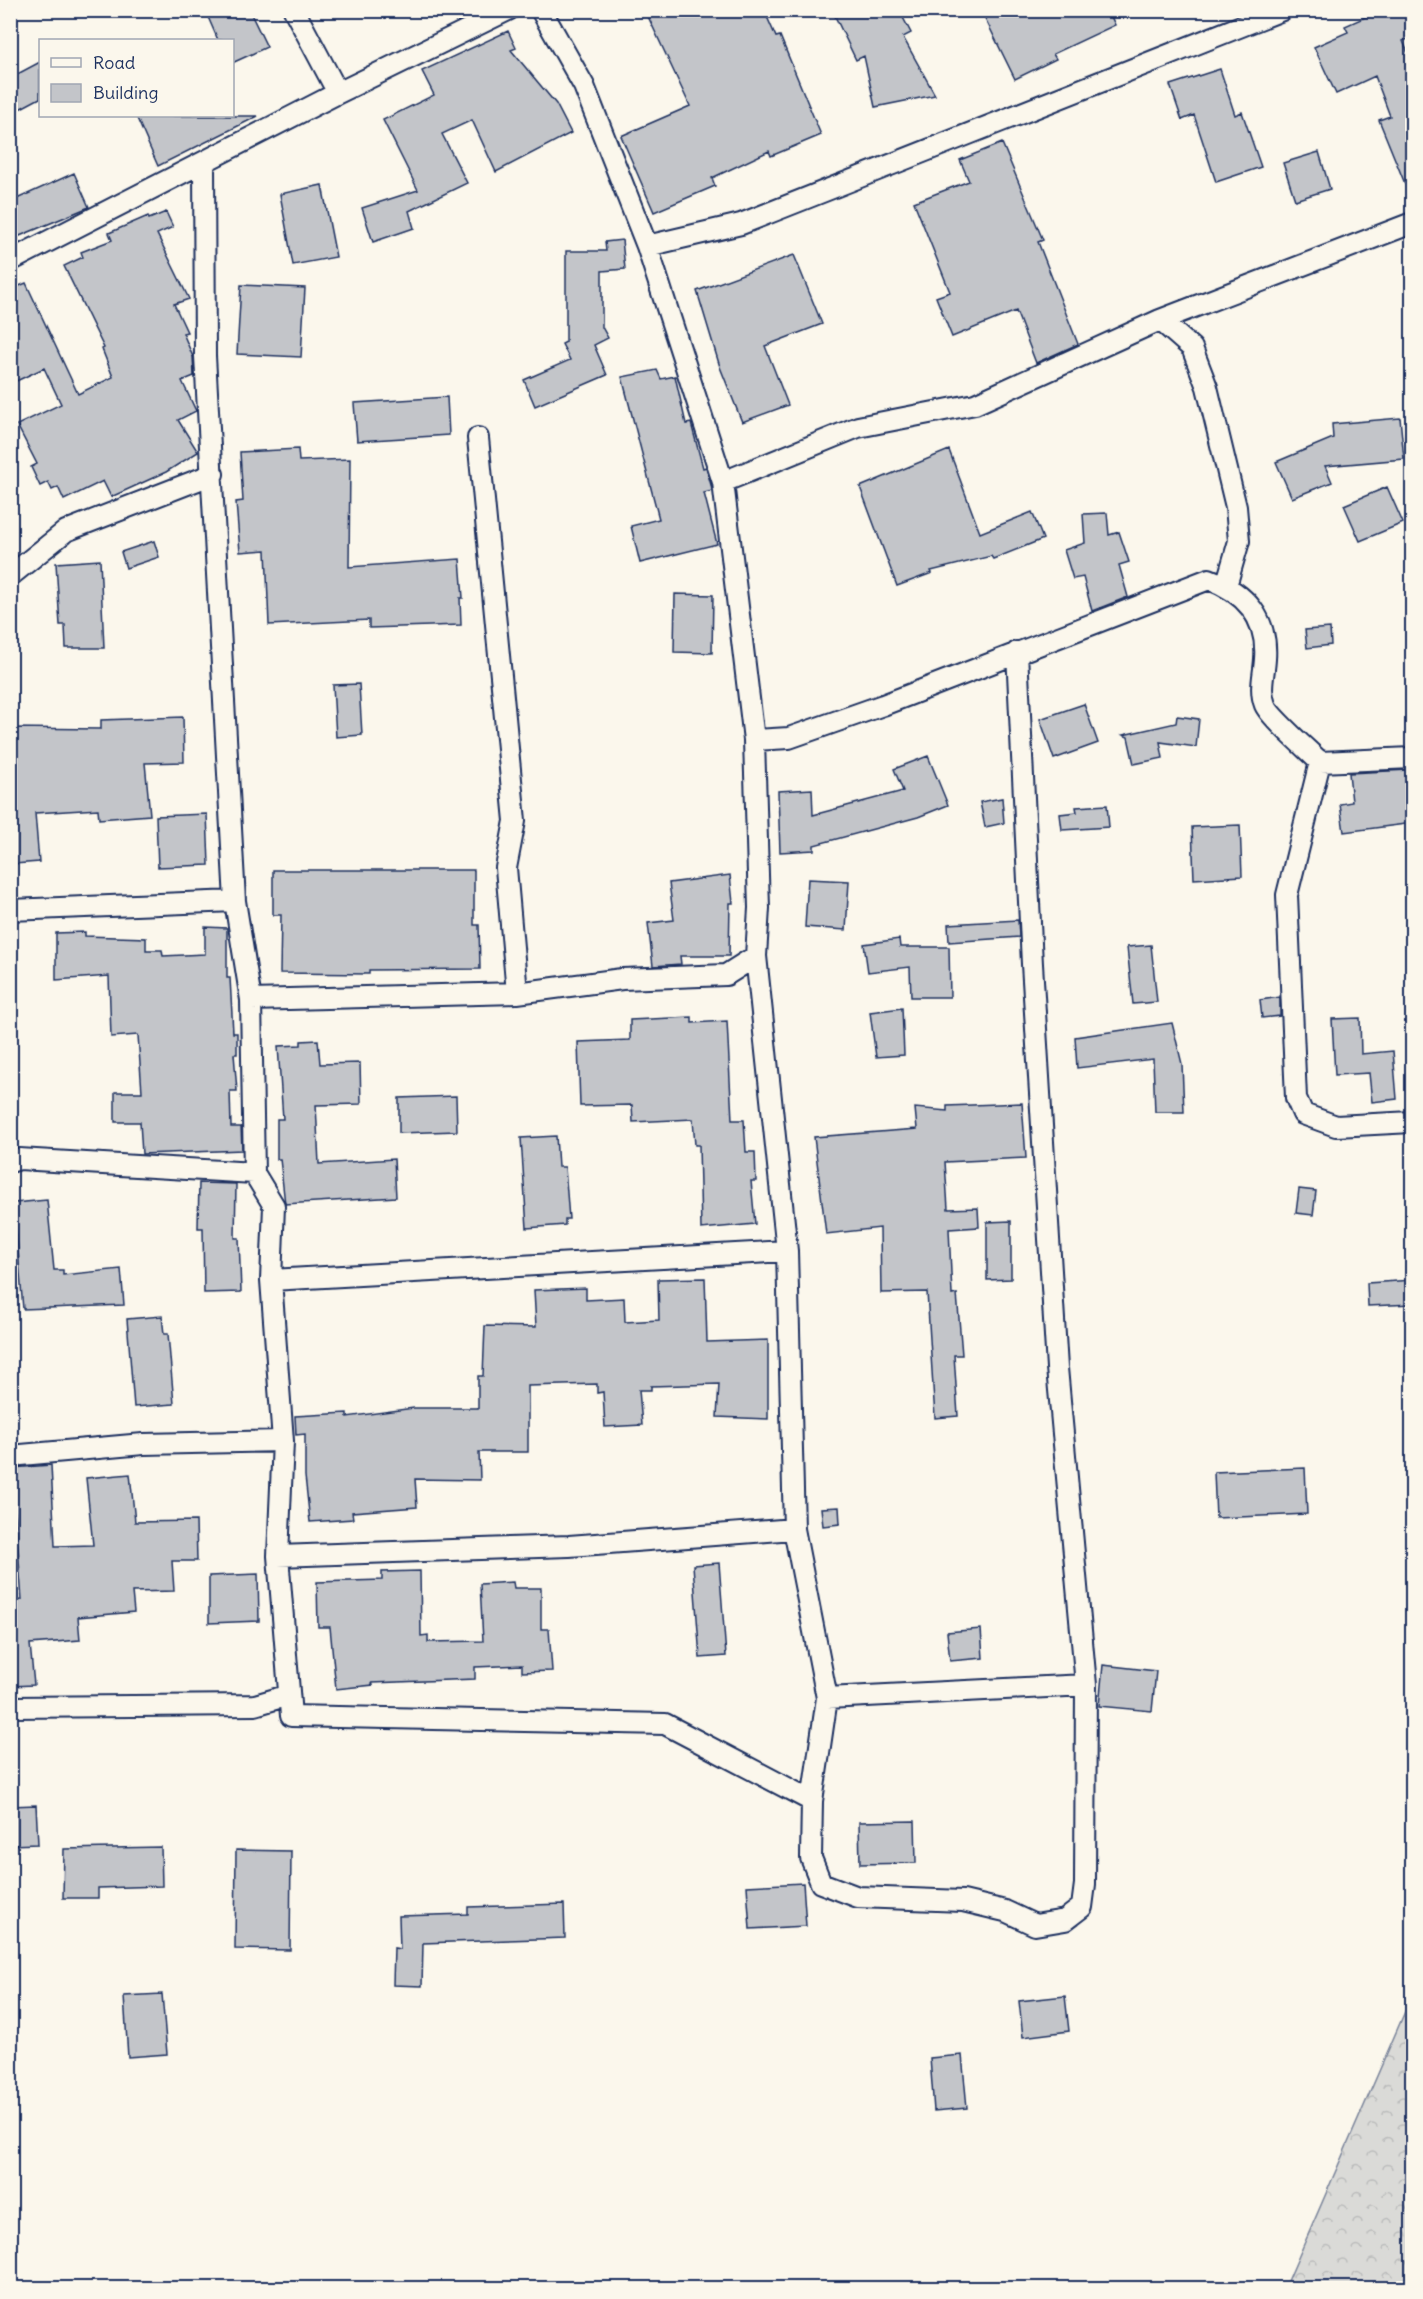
<svg xmlns="http://www.w3.org/2000/svg" width="1423" height="2299" font-family="Delius,sans-serif">
	<style>
		.forest { fill: url(#forest-crowns); stroke: #7a849a; stroke-width: 1.5 }
		.building { fill: #c3c5c9; stroke: #1b2f5e; stroke-width: 1.5 }
		.lines { fill: none; stroke-linecap: round; stroke-linejoin: round }
		.minor-casing { stroke: #1b2f5e; stroke-width: 24 }
		.minor { stroke: #fbf7ec; stroke-width: 20 }
	</style>
	<defs>
		<pattern id="forest-crowns" width="20" height="18" patternUnits="userSpaceOnUse" patternTransform="scale(1.5)"><rect width="20" height="18" fill="#dadad7"/><path d="M2 6a3 3 0 1 1 6 0M12 15a3 3 0 1 1 6 0" fill="none" stroke="#babbbb"/></pattern>
	</defs>
	<rect width="100%" height="100%" fill="#fbf7ec"/>
	<filter id="ink" filterUnits="userSpaceOnUse"><feTurbulence type="fractalNoise" baseFrequency=".0167" numOctaves="2"/><feDisplacementMap in="SourceGraphic" scale="12" xChannelSelector="R" yChannelSelector="G"/><feConvolveMatrix kernelMatrix="1 2 1 2 8 2 1 2 1" color-interpolation-filters="sRGB"/></filter>
	<g filter="url(#ink)">
		<path class="forest" d="M1412,1999V2288H1285L1410,2000Z"/>
		<path class="building" d="M208,10H249L267,47L232,63V40H218L208,17L210,15Z
			M645,10H764L776,37L780,36L821,135L771,156L769,151L712,178L715,186L654,212L621,136L690,106Z
			M832,10H899L911,33L903,37L935,95L875,107L864,56L856,60Z
			M981,10H1108L1115,25L1053,54L1056,59L1015,79Z
			M1381,10H1413V37L1403,41L1413,65L1412,201L1379,120L1390,116L1375,76L1336,94L1314,47L1348,32L1345,26Z
			M508,31L516,48L511,50L556,104L571,133L496,172L472,120L442,134L467,183L409,211L414,228L373,242L362,208L418,190L383,120L434,95L422,71Z
			M40,62V98L10,114V78Z
			M1220,69L1235,115L1242,112L1261,167L1216,182L1194,115L1182,120L1170,85Z
			M136,116H258L158,166Z
			M1002,143L1043,240L1038,242L1078,344L1036,363L1016,311L952,337L936,297L950,292L914,202L969,181L960,160Z
			M1319,152L1330,189L1295,200L1283,163Z
			M74,173L89,207L10,240V202Z
			M322,185L336,257L293,265L280,194Z
			M166,212L173,227L157,234L189,299L174,304L187,332L183,333L193,357L194,376L182,381L196,411L178,420L198,452L166,472L111,497L103,481L64,500L58,487L52,490L48,482L40,486L31,467L37,464L17,425L61,404L44,368L10,384V290L26,283L78,394L113,377L102,349L104,348L64,266L83,257L81,252L112,240L109,233L148,216L149,219Z
			M622,240L625,269L602,271V327L608,338L594,345L607,375L535,406L524,380L570,360L562,344L566,342V251H606L605,242Z
			M794,255L822,324L765,346L788,405L742,422L720,367L697,291Z
			M241,285L305,288L301,357L237,354Z
			M657,370L661,379L675,376L686,424L691,423L703,468L706,467L711,485L712,491L704,493L717,544L640,563L631,526L659,519L622,377Z
			M447,397L449,435L357,441L354,403Z
			M1400,418L1404,459L1325,466L1332,482L1292,498L1276,462L1333,438L1332,424Z
			M298,449L299,461L350,459L349,567L460,559L463,598H460L461,625L369,628V620L269,625L266,550L240,552L236,502L243,501L240,452Z
			M949,450L980,533L1032,512L1043,539L993,559L991,556L931,571L932,573L897,586L860,487Z
			M1387,487L1403,523L1360,541L1344,505Z
			M1107,513L1109,535L1119,532L1129,562L1119,565L1128,597L1092,611L1083,577L1073,579L1064,550L1085,543L1083,514Z
			M154,541L159,557L126,568L121,552Z
			M100,560L104,648H66L65,625H60L56,563Z
			M675,594L713,595L712,653L674,652Z
			M1330,628L1331,645L1307,648L1305,630Z
			M359,684L362,735L336,737L333,685Z
			M1084,704L1098,743L1054,759L1040,719Z
			M1177,716L1199,719L1196,747L1160,742L1163,758L1134,764L1128,737L1123,735L1176,723Z
			M183,717L184,762L145,763L150,815L99,819L98,809L35,813L39,862L14,864L10,823V728L101,729V720Z
			M928,756L948,805L918,817L814,845V850L780,852L778,791L812,789L813,815L903,791L894,769Z
			M1409,770L1413,792V823L1344,832L1340,804L1352,802L1349,773Z
			M1002,798L1004,823L985,827L980,802Z
			M1107,805L1109,827L1062,830L1060,814L1077,812L1076,807Z
			M207,814L209,865L158,867L156,816Z
			M1240,825L1242,876L1194,879L1192,827Z
			M273,870H474V925H479L480,969L369,970V974L280,973L281,915H273Z
			M730,875L733,903H730L729,956H680L681,964L653,966L648,923L674,920L669,883Z
			M808,879L849,881L846,930L805,927Z
			M1018,920L1019,937L949,942L948,924Z
			M205,927L227,928V978H230L233,1033H237V1054H234L237,1091H230L231,1127H241L242,1150L142,1154L140,1122H115V1092H142L138,1035L111,1037L109,976L56,980V933L85,932V936L146,938V950H162L163,956L205,954Z
			M899,939L900,947H949L950,997H911L910,967L868,972L864,944Z
			M1151,945L1157,1002L1133,1004L1127,947Z
			M1280,997V1016L1262,1018L1260,1000Z
			M902,1008L904,1055L876,1057L870,1012Z
			M692,1017V1023L727,1021L732,1120H744L746,1152H755L756,1181H751L755,1224L701,1229L699,1145H695L693,1119L633,1122L632,1105L580,1106L578,1042L630,1040V1020Z
			M1360,1018L1361,1054L1393,1051L1397,1099L1372,1102L1369,1073L1335,1075L1332,1019Z
			M1172,1023L1182,1064L1184,1112H1155L1153,1059L1077,1068L1075,1037Z
			M318,1040L320,1064L360,1063L361,1104L316,1105L319,1164L394,1159L396,1197L285,1204L280,1159H277V1119H283L278,1046L301,1045V1041Z
			M456,1096L457,1131L399,1133V1098Z
			M1022,1103L1026,1158L945,1162L948,1209L978,1208L979,1227L949,1229L952,1295L957,1294L962,1355H954L958,1416L935,1418L927,1292L881,1293L880,1228L826,1234L814,1137L917,1129L915,1108L947,1111V1106Z
			M556,1136L558,1167H565L569,1219H565V1225L527,1228L521,1138Z
			M199,1183L236,1184L235,1238H239L241,1292L204,1293L203,1228H198Z
			M1299,1189L1316,1191L1313,1215L1296,1213Z
			M47,1200L54,1270H63V1275L121,1269L124,1305L23,1309L14,1203Z
			M1011,1221V1279L987,1280V1222Z
			M705,1278L707,1342L768,1340V1419L717,1417L719,1384L651,1386V1390H639L642,1425L605,1427L603,1392L597,1393V1384L528,1386V1452H479L480,1480L415,1479L417,1507L352,1512L353,1519L310,1522L305,1476V1434L296,1435L295,1416L347,1413V1417L414,1408H478V1376H483L485,1326L536,1327L534,1290L586,1288V1300L624,1298L625,1322L659,1320L658,1279Z
			M1413,1280V1304L1368,1306L1367,1283Z
			M162,1316L164,1334H168L174,1404L134,1407L127,1319Z
			M51,1465L55,1546L93,1545L86,1478L130,1474L135,1522L196,1521L197,1561H172L174,1591L132,1592L134,1612L78,1617L80,1640L30,1644L34,1685L10,1686V1601L22,1600L12,1468Z
			M1305,1468L1307,1514L1216,1518L1214,1472Z
			M839,1507L840,1524L823,1526L821,1508Z
			M719,1563L726,1656L700,1658L693,1565Z
			M420,1571L421,1636L428,1635V1642L483,1641L480,1584L513,1582L514,1588H541V1629H549L552,1671L522,1672V1665L475,1667V1679L372,1683L373,1685L336,1689L330,1627H318L317,1582L382,1580V1572Z
			M258,1574L259,1621L209,1623V1576Z
			M981,1629L983,1658L950,1661L947,1632Z
			M1103,1665L1156,1671L1152,1711L1099,1706Z
			M36,1805L38,1844L10,1845V1806Z
			M915,1821L916,1863L860,1864L859,1822Z
			M161,1847L162,1886L98,1888V1898H63L64,1849Z
			M236,1850L291,1851L290,1950L235,1949Z
			M803,1883L806,1926L750,1929L747,1886Z
			M564,1904L565,1938L423,1943L422,1986L393,1985L394,1948L400,1949L399,1916L468,1914V1907Z
			M162,1994L167,2054L128,2057L124,1996Z
			M1065,1996L1069,2031L1023,2037L1019,2001Z
			M962,2055L967,2108L934,2111L930,2058Z"/>
		<g class="lines">
			<g class="minor-casing">
				<path id="minor" d="M294,10L338,93
					M541,10L584,86L647,246L723,482L754,740L789,738L883,705L1209,579C1246,593 1268,619 1265,659C1264,676 1259,689 1265,705C1270,717 1309,751 1320,762L1412,758
					M204,163L205,356L235,901L251,1000L254,1173L274,1206L271,1280L283,1441L278,1556L291,1716L665,1724L812,1801
					M647,246L741,224L1282,10
					M10,261L338,93L508,10
					M1160,320L1192,348L1207,387L1236,507L1239,541L1226,586
					M478,438L515,821L506,868L517,993
					M723,482L858,427L975,404L1160,320L1412,223
					M10,576L66,531L213,474
					M1320,762L1287,895L1296,1098L1303,1114L1336,1126L1412,1122
					M10,910L235,901
					M756,956L787,1251L794,1529L827,1698L812,1801L811,1858L821,1883L858,1897L963,1901L1005,1911L1035,1925L1065,1920L1082,1907L1085,1884L1086,1685L1057,1368L1032,964L1017,652
					M251,1000L517,993L622,979L726,975L756,956L759,908L754,740
					M10,1162L19,1159L254,1173
					M271,1280L787,1251
					M10,1456L143,1444L283,1441
					M278,1556L569,1546L794,1529
					M827,1698L1086,1685
					M10,1707L255,1705L289,1695"/>
			</g>
			<use href="#minor" class="minor"/>
		</g>
	</g>
	<rect width="1423" height="2299" fill="none" stroke="#fbf7ec" stroke-width="36"/>
	<rect x="18" y="18" width="1387" height="2263" fill="none" stroke="#1b2f5e" stroke-width="2" filter="url(#ink)"/>
	<rect x="39" y="39" width="195" height="78" fill="#fbf7ec" stroke="#a1a7b3" stroke-width="1.5"/>
	<rect x="51" y="58" width="30" height="9" fill="#fbf7ec" stroke="#a1a7b3" stroke-width="1.5"/>
	<text x="93" y="69" font-size="18" fill="#1b2f5e">Road</text>
	<rect x="51" y="84" width="30" height="18" fill="#c3c5c9" stroke="#a1a7b3" stroke-width="1.5"/>
	<text x="93" y="99" font-size="18" fill="#1b2f5e">Building</text>
</svg>
